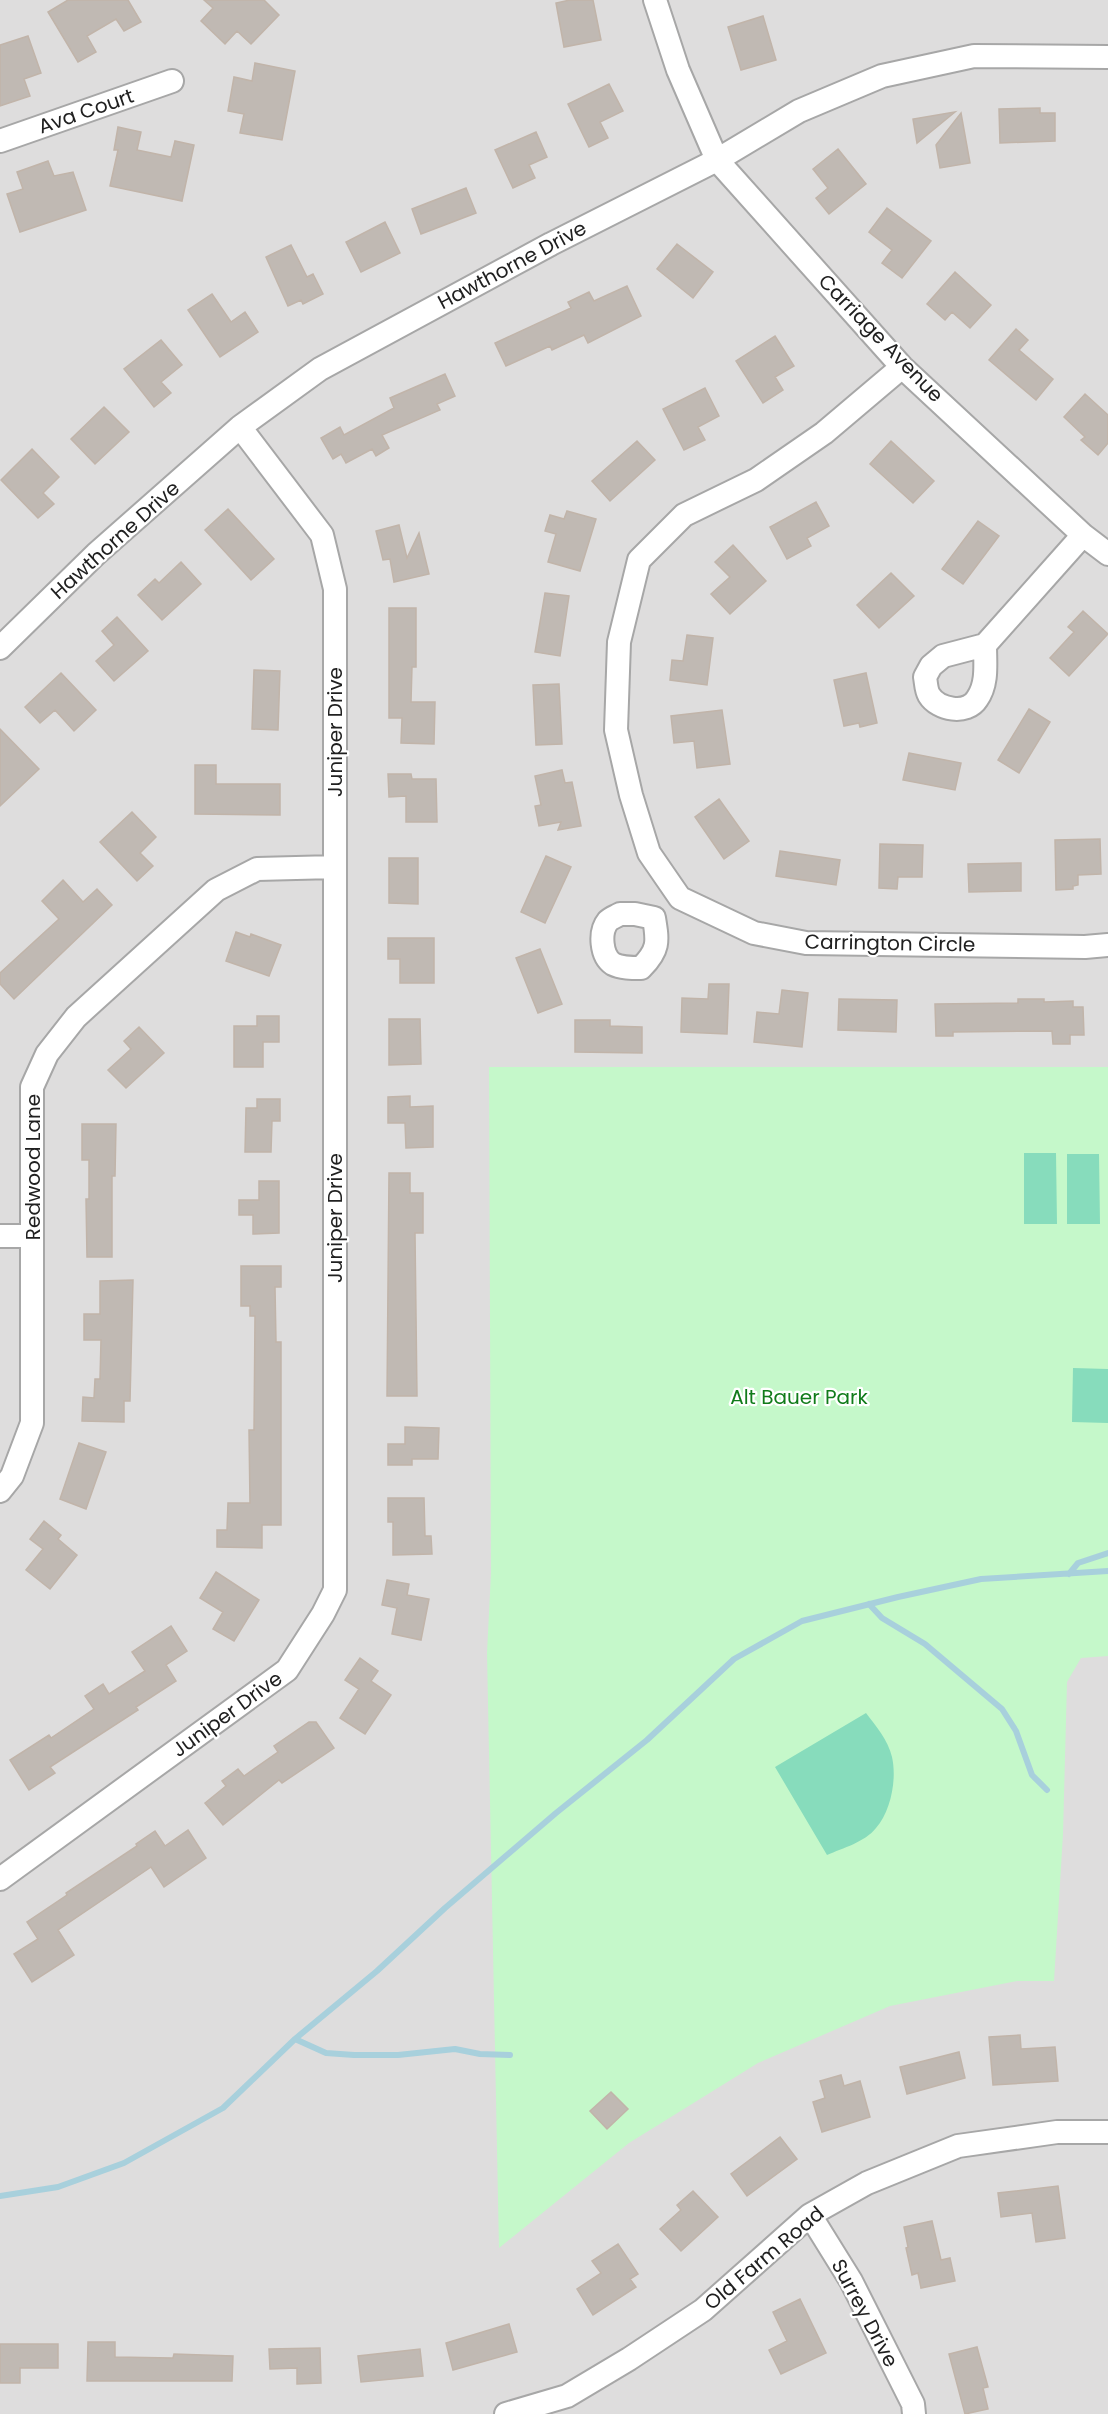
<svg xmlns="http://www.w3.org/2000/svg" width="1108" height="2414" font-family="Poppins,sans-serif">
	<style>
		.residential { fill: #dedddd }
		.park { fill: #c5f8ca }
		.pitch { fill: #87dcbc }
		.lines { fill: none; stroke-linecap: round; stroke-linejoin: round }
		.stream { stroke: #a8d0dc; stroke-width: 6 }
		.building { fill: #c0b9b3; stroke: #c1b4a9; stroke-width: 1.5 }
		.minor-casing { stroke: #a7a7a7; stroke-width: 26 }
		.minor { stroke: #fff; stroke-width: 22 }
		.labels { text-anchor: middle; stroke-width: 4.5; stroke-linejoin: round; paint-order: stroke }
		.street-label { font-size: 20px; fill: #202020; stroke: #fff }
		.park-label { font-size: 20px; fill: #107b1a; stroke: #fff }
	</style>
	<rect width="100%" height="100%" fill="#f0ede6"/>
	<path class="residential" d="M0,0H1108V2414H0Z"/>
	<path class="park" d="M489,1067H1108V1656L1081,1658L1067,1682L1063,1834L1054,1981H1017L890,2006L758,2063L629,2143L499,2248L487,1653L491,1573Z"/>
	<path class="pitch" d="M1024,1153H1056L1057,1224H1024Z
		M1067,1154H1099L1100,1224H1067Z
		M1073,1368L1108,1369V1423L1072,1422Z
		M866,1713C876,1726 888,1740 892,1757C897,1779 891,1811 876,1828C865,1842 843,1848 827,1855L775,1767Z"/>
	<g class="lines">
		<path class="stream" d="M1069,1574L1078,1563L1108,1553
			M869,1604L882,1618L925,1644L1002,1709L1016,1731L1032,1775L1047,1790
			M295,2039L326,2053L354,2055H398L455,2049L480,2054L510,2055
			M0,2196L58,2187L124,2163L223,2108L295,2039L377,1971L445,1908L556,1813L647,1740L734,1659L802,1621L898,1597L981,1579L1108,1571"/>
	</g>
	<path class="building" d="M68,0H128L141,22L124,31L116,19L87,36L96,52L78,62L48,12Z
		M204,0H264L279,15L251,44L237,31L225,44L201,21L213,8Z
		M570,0H593L601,40L564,47L556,3Z
		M763,16L776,60L741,70L728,27Z
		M28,36L41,73L24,79L30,96L0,106V45Z
		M255,63L295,71L282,140L240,133L244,114L228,111L234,77L252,81Z
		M609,84L623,111L600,122L608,138L589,147L568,104Z
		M1040,108V113H1055V141L1000,143L999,109Z
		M955,112L917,143L913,119Z
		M961,113L970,163L940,168L936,145Z
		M118,127L141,132L137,150L171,157L175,141L194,145L182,201L110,186L118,150H114Z
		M536,132L547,157L529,165L535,178L513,188L495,150Z
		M838,149L866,184L829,214L816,198L828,188L813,169Z
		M48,161L54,176L73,172L86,210L20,232L7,194L23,189L17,172Z
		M466,188L476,213L421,234L412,209Z
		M887,208L931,241L902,278L882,263L892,250L869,232Z
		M385,222L400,253L361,272L346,242Z
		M677,244L713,272L693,298L657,269Z
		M291,245L307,277L313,274L323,294L303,304L301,300L288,306L266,257Z
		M955,272L991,305L970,328L952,312L945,320L927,304Z
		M627,286L641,316L588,343L584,335L552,350L550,346L506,366L495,343L571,308L568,302L589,292L594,301Z
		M212,294L231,322L245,312L258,332L220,357L188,310Z
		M1016,329L1028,340L1019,350L1053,379L1036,400L989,360Z
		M775,336L794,366L775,377L783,390L763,403L736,361Z
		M161,340L182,365L161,382L171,393L154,407L124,369Z
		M445,374L455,396L437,404L440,410L382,435L389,448L376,456L372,449L346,463L341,454L333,459L321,438L340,427L344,435L394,408L390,398Z
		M705,388L719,416L698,427L705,440L684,450L663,409Z
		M1085,394L1108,415V443L1098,455L1081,440L1085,437L1064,417Z
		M104,407L129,432L95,464L71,439Z
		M637,441L655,460L610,501L592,481Z
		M891,441L934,481L913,503L870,464Z
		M32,449L59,477L43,493L54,504L38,518L1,480Z
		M816,502L829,526L807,538L811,546L787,559L770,527Z
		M228,509L274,559L251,580L205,530Z
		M567,511L596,519L580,571L548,562L556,534L545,531L550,515L564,519Z
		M978,521L999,536L963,584L942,569Z
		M399,525L407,558L419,533L429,574L394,582L390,559L383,560L376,531Z
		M733,545L766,581L730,614L711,594L730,577L715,562Z
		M181,562L201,584L162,620L138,595L155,579L159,583Z
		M891,573L914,596L879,628L857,605Z
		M545,593L569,596L560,656L535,652Z
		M389,608H416V667H412L411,702H435L434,744L401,743L402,718H389Z
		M1083,611L1108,634L1069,676L1050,658L1074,632L1068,627Z
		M117,617L148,651L114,681L96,661L114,645L102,631Z
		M687,635L713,638L707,685L670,680L672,660L683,661Z
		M254,670L280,671L278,730L252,729Z
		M61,673L96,710L74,731L55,710L40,723L25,707Z
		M866,673L877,723L860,727L859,723L844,726L834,680Z
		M559,684L562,744L536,745L533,685Z
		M1029,709L1050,722L1019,773L998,760Z
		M722,710L730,764L697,768L694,741L674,743L671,716Z
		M0,729L39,769L0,806Z
		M909,753L961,763L955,790L903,780Z
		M195,765H216V784H280V815L195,814Z
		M562,770L565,783L572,782L581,826L558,830L561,822L539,826L535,806L541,805L535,776Z
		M388,774H411L412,779H436L437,822H406V796L389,797Z
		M719,799L749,841L724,859L695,817Z
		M132,812L156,837L140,853L153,866L137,881L100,842Z
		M1100,839L1101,874L1078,875V885L1073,886V889L1056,890L1055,840Z
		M880,844L923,845L922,877H898L897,889L879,888Z
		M780,851L840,860L836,885L776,876Z
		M546,856L571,867L545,923L521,912Z
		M389,858H418V904L389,903Z
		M1021,863V891L969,892L968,864Z
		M63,880L83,902L97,889L112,905L14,999L0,984V973L59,919L42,901Z
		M236,932L250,937L251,934L281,945L269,976L226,961Z
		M388,938H434V983H400V959H388Z
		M540,949L562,1004L538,1013L516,958Z
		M709,984H729L727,1034L681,1032L682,998L708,999Z
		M782,990L808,993L802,1047L754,1042L757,1012L779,1014Z
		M839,999L897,1000L896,1032L838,1030Z
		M1018,999H1044V1002L1073,1001V1007H1083L1084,1035H1070V1044H1053L1052,1031L953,1032V1036H936L935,1004L1018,1003Z
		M257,1016H279V1042H263V1067H234V1026H257Z
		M389,1019H420L421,1064L389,1065Z
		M575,1020H610V1026L642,1027V1053L575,1052Z
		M139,1027L164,1053L126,1088L108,1070L131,1049L124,1041Z
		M410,1096V1107L433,1106V1147L406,1148L405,1123H388V1097Z
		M257,1099H280V1121H272L271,1152H245L246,1108H257Z
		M82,1124H116L115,1176H112V1257H87L86,1199H89V1160H82Z
		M389,1173H410V1193H423V1233H415L417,1396H387Z
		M259,1181H279V1233L253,1234V1215H239V1200H259Z
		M241,1266H281V1287H275L276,1342H281V1525H262V1548L217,1547V1530H227L228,1503H250L249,1430H254L255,1316H250V1306H241Z
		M133,1280L130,1401H124V1422L82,1421L83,1397L94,1398L95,1379H100L101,1340H84V1314H100V1281Z
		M405,1427L439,1428L438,1459H412V1465H388V1444H405Z
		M79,1443L106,1452L86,1509L60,1499Z
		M388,1498H424L425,1536H431L432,1554L393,1555V1522H388Z
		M44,1521L61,1535L58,1539L77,1555L50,1589L26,1570L43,1549L30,1539Z
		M216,1572L259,1600L234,1641L213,1629L223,1612L200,1598Z
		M387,1580L409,1584L407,1595L429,1599L421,1640L392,1634L397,1608L382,1605Z
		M171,1626L187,1651L166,1665L176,1681L136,1707L138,1710L50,1767L55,1773L29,1790L10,1760L49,1735L51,1738L94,1709L85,1696L103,1684L109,1694L145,1671L132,1652Z
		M360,1658L378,1671L371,1681L391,1695L365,1734L340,1718L359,1689L345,1680Z
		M309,1722H316L334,1748L282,1783L279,1780L223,1825L205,1803L226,1786L222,1781L238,1769L244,1776L278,1752L274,1746Z
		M188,1830L206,1858L164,1887L151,1867L58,1930L74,1955L32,1982L14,1954L38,1939L27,1922L67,1895L66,1893L137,1846L136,1844L155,1831L165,1846Z
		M1020,2035L1021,2049L1055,2047L1058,2081L993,2085L989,2037Z
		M959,2052L965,2078L907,2094L900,2067Z
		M841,2075L844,2086L860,2081L870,2117L822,2132L813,2102L825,2098L820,2081Z
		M611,2092L628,2109L607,2129L590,2111Z
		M780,2137L797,2159L747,2196L731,2174Z
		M1058,2186L1065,2238L1036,2242L1032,2213L1001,2217L998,2193Z
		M693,2191L718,2217L681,2251L660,2229L681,2210L677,2205Z
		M932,2221L941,2260L950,2258L955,2281L921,2288L918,2273L912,2275L906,2248L908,2247L904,2227Z
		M618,2244L638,2274L630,2279L636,2287L593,2315L577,2289L601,2273L592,2261Z
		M800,2299L826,2353L781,2374L769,2350L787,2341L773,2312Z
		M509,2324L517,2352L453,2370L446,2343Z
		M88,2342H115V2357L173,2358L174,2354L233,2356L232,2381H87Z
		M0,2344H58V2368H20V2383H0Z
		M977,2347L988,2387L983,2388L988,2409L965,2414L949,2354Z
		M320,2348L321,2383L297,2384V2368L270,2369L269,2349Z
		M420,2349L423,2376L361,2382L358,2356Z"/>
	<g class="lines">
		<g class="minor-casing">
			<path id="minor" d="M655,0L678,70L717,160L902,367L1083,535L1108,554
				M0,141L172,81
				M902,367L824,433L756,480L684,515L639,560L619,642L616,730L631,795L649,853L680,898L754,933L806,943L1085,947L1108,945
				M985,645C985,663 988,684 977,699C967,715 938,710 929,695C926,690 926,682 925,677L931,666L943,656L985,645L1083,535
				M0,648L96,554L240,427L320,369L551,244L717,160L799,111L882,76L974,56L1108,57
				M620,914H635L654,918C658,942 659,950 641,968C632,968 621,968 613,964C601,956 599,932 608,921C611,918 617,916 620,914Z
				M0,1236H32
				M0,1491L12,1476L32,1423V1087L47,1054L76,1017L216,890L257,869L335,867
				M0,1879L287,1670L323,1614L335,1590V589L322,535L240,427
				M810,2215L851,2281L913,2404L914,2414
				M506,2414L567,2396L629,2359L703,2310L810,2215L867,2183L958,2146L1057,2132H1108"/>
		</g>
		<use href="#minor" class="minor"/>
	</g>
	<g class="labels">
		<g class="street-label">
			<text transform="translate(86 111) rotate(-19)" y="7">Ava Court</text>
			<text transform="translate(512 265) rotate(-28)" y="7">Hawthorne Drive</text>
			<text transform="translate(881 338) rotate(46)" y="7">Carriage Avenue</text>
			<text transform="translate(115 540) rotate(-42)" y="7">Hawthorne Drive</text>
			<text transform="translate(335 732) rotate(-90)" y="7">Juniper Drive</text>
			<text transform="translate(890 943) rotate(1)" y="7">Carrington Circle</text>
			<text transform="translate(33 1167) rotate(-90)" y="7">Redwood Lane</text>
			<text transform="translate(335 1218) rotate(-90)" y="7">Juniper Drive</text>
			<text transform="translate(227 1714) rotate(-36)" y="7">Juniper Drive</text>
			<text transform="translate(764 2258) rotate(-40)" y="7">Old Farm Road</text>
			<text transform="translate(865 2313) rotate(62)" y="7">Surrey Drive</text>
		</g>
		<g class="park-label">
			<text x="799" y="1404">Alt Bauer Park</text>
		</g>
	</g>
</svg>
